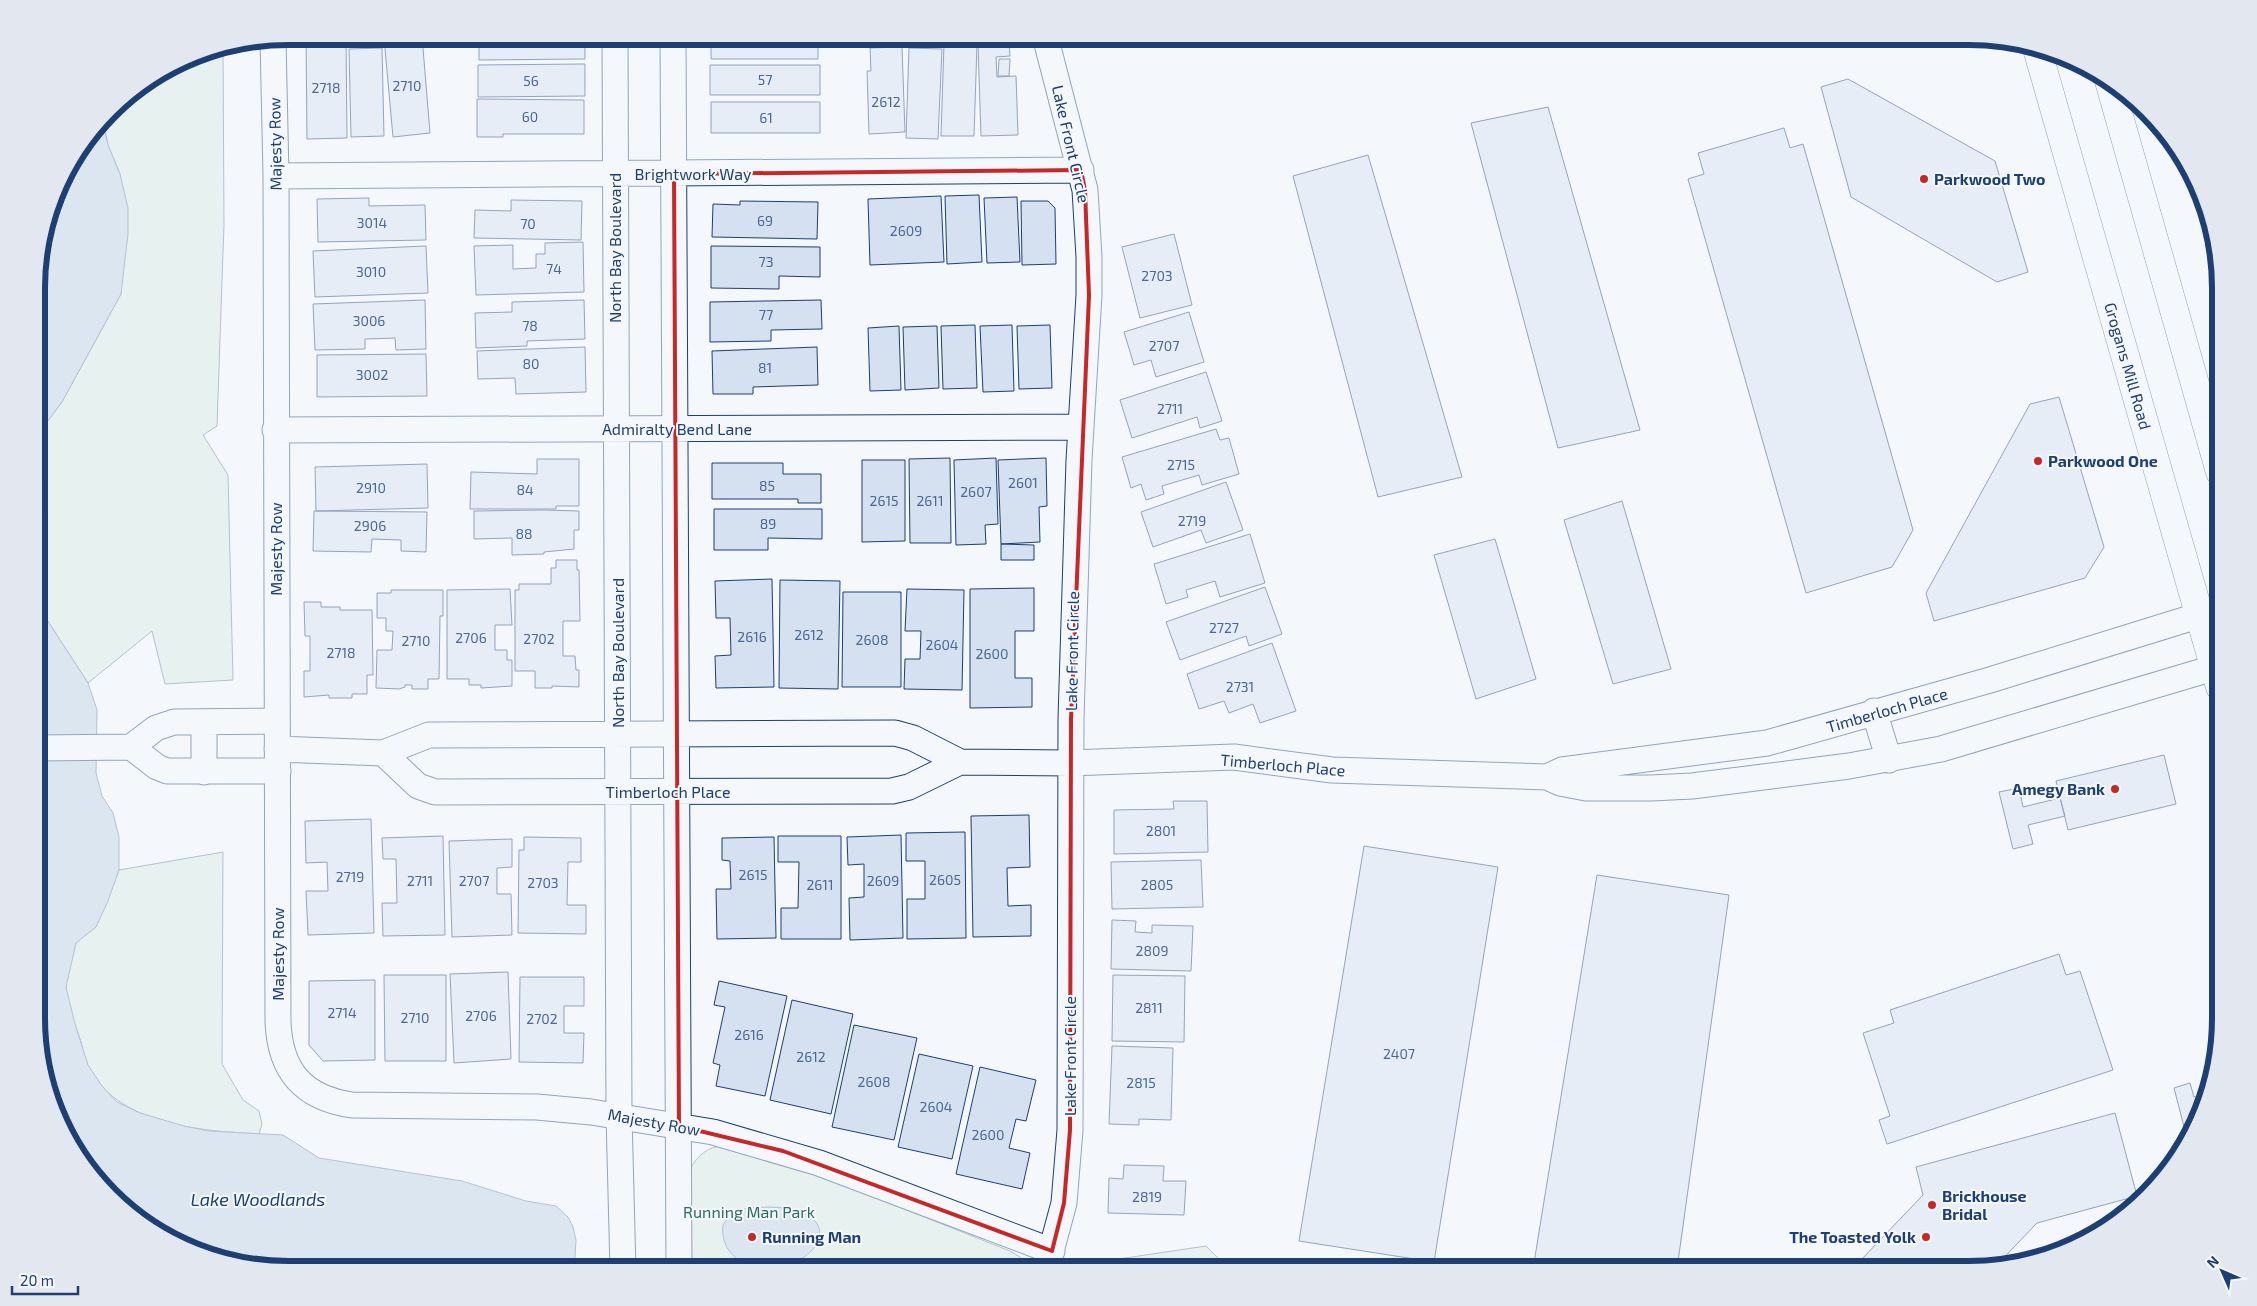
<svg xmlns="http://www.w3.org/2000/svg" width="2257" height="1306" font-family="'Exo 2',sans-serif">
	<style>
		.green { fill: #d7e8df; stroke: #687fa3 }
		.water { fill: #bed0e5; stroke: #687fa3 }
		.building { fill: #d5e0f0; stroke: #1d3f73 }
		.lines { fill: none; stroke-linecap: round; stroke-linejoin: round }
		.minor-casing { stroke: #1d3f73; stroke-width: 27 }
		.major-casing { stroke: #1d3f73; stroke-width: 29 }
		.minor { stroke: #f4f7fb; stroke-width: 25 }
		.major { stroke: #f4f7fb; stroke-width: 28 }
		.marked { fill: none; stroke: #c62828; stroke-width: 4; stroke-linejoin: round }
		.poi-dot { fill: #c62828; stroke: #f4f7fb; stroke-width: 2 }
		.labels { text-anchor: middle; stroke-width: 4; stroke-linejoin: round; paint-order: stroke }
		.number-label { font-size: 14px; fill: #4b6792 }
		.street-label { font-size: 16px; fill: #1d3f73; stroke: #f4f7fb }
		.poi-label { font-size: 16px; font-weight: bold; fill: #1d3f73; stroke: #f4f7fb; text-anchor: start }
		.park-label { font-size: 16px; fill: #2c6c60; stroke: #f4f7fb }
		.water-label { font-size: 18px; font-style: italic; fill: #1d3f73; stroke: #f4f7fb }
		.rim { fill: none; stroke: #1d3f73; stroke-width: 6 }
	</style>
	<rect width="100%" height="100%" fill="#f4f7fb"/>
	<path class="green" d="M223,49L224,224L217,426L203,435L228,475L233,680L165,684L152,631L88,683L38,606V434L62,402L121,294L120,174L108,145L103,123L122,99L192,55Z
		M223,852L222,1064L243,1100L259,1111L262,1124L259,1134C202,1131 115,1125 87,1064C84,1058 83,1050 81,1042C76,1026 66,1005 66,987C66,973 73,956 76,942L96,927L119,870Z
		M723,1146L811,1172L1010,1251L1020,1257L1028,1270H690V1169C698,1155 707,1147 723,1146Z
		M1206,1246L1229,1269H1102L1105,1261Z"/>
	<path class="water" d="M103,123L108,145L120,174L128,208V234L121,294L62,402L38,434V256L62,177Z
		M38,606L88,683L97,710L96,773L102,796L113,813L119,837V870L108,901L96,927L76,943L66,987L75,1024L88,1065L102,1086L117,1102L140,1113L184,1126L209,1131L283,1135L319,1158L462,1181L526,1201L556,1206L568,1217L573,1227L576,1240L575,1258L564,1270H288L223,1261L162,1236L110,1196L79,1158L50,1099L38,1050Z
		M748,1208C870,1197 814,1289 744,1262C729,1257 721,1241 723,1225L732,1213Z"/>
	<path class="building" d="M422,36L430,133L393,137L384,38Z
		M479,36H585V59L479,60Z
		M711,36H818V59H711Z
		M306,38H346L347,138L307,139Z
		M1009,43L1010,56L996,57L997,77L1016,76L1018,135L981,136L978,44Z
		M944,44H977L974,136H941Z
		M902,47L905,132L869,134L867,71H871L870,48Z
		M382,48L384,136L351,137L349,49Z
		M909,48L942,49L938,139L906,138Z
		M999,59H1010L1009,76H998Z
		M585,64V96L478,97V65Z
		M710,65H820V95H710Z
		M1848,79L1995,161L2028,272L1997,282L1851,197L1821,87Z
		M477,99L584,100V134H503V137H477Z
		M711,102H820V133H711Z
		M1548,107L1640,430L1558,448L1471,123Z
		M1784,128L1790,148L1803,144L1913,530L1892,567L1806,593L1688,179L1704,174L1698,153Z
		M1368,155L1462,477L1378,497L1293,176Z
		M979,195L982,262L947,264L945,196Z
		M941,196L944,262L870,265L868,199Z
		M1017,197L1020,262L987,263L984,198Z
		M369,198V206L425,205L426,240L318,242L317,199Z
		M511,200L582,201L581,240L474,238L475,210L511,211Z
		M740,201L818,202L817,239L712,237L713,204L740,205Z
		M1021,201H1048L1055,208L1056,264L1022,265Z
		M1174,234L1192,305L1140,318L1122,247Z
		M583,242L584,292L476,295L474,246L513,245V269L536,268V254H545V243Z
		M426,246L428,293L315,297L313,251Z
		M711,246L820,247V277L779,276V289L711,288Z
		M425,300L426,349L396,350L395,338L365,339V349L315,350L313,304Z
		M584,300L585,339L527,341V346L476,348L475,313L512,312V302Z
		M821,300L822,329L771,330V341L710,342V302Z
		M1189,312L1204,362L1156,377L1151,360L1134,365L1124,332Z
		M975,325L977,388L943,389L941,326Z
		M1012,325L1014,391L983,392L980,326Z
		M1050,325L1052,388L1019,389L1017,326Z
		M899,326L901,390L870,391L868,328Z
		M937,326L939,388L905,390L903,327Z
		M585,347L586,392L516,394L515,378L478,379L477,351Z
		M817,347L818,385L753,387V394H713L712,351Z
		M426,354L427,396L317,397V355Z
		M1206,372L1222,421L1200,428L1197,417L1132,438L1120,400Z
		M2059,397L2104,547L2085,578L1934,621L1926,593L2030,404Z
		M1216,429L1220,440L1229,438L1239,474L1202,485L1199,475L1162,486L1164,494L1146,500L1141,484L1131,488L1122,457Z
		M950,458L951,543H910L909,459Z
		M996,458L998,524L985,525L986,544L956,545L954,460Z
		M1046,458L1047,506L1039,507L1040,542L1001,544L998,460Z
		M537,459H579V506H556V509H470L471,472L537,474Z
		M862,460H905V541L862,542Z
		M712,463H783V474H821V503H798V499H712Z
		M427,464L428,508L316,511L315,467Z
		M1226,482L1243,530L1206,543L1201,530L1153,547L1141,512Z
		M1622,501L1671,669L1613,684L1564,520Z
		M714,509H822V539L768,538V550H714Z
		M544,510L579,511V530H574V549L544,552V554L512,555V538L474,539V511Z
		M314,511L427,512L426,552L401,551V540L372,539L371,552L313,551Z
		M1250,534L1265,583L1220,597L1215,581L1186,590L1188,597L1166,604L1154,564Z
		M1495,539L1536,679L1476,699L1434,555Z
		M1001,544L1034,545V560H1001Z
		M556,560H577V570H579L580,621H563V656H575L576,670H579V687L552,686V688H535V671H515V590H519V584H551V568H556Z
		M772,579L774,687L716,688L715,656L731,655L730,618H716L715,581Z
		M780,580L840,581L838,689L779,688Z
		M1265,587L1282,634L1249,646L1246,636L1180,660L1166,622Z
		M1034,588V631H1015V678H1032V707L970,708V589Z
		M510,589L512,625H495V650H507V660H512V686L481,688V685H469V679H447V590Z
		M907,589L964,590L962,690L904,689L905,659H920L921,631H905Z
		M391,590H443V616H440L439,679H428V689H412V685H405V687L399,689L376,688L377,650H392L393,631H386V618H377V593H391Z
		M843,592H901V687H842Z
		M304,602H321V607H340V610H372L373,675H367V694H352V698H329V695L304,697V671H310V636H305Z
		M1272,643L1296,711L1260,723L1253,704L1229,713L1224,701L1199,709L1187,674Z
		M2164,755L2176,804L2068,830L2056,781Z
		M2019,788L2023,807L2060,798L2065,816L2028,825L2033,844L2013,849L1999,792Z
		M1173,801H1207L1208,852L1114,854V810L1174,809Z
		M1029,815L1030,867L1007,868L1008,906L1031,905V936L973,937L971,816Z
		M371,819L374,933L308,935L306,891H328L327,862L306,863L305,821Z
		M965,832L966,938L907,939V899H925V861H906V833Z
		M901,835L903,938L850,940L849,898L864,897V864L848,865L847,837Z
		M443,836L445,935L383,936L382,903H397L396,859H383L382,838Z
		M778,836H841V939H781V908H798L799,862H778Z
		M524,837L581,838V862H568L567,905H586V934L518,933L519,850H524Z
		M774,837L776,938L717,939L716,889H731L730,861L722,860V838Z
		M512,839V867L497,868V894H511L512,935L452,937L449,841Z
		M1364,846L1498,867L1434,1262L1299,1241Z
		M1201,860L1203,907L1112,909L1111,862Z
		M1597,875L1729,895L1677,1269H1533Z
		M1112,920L1136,921L1135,932L1152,933V925L1193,926L1191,971L1111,969Z
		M2059,954L2066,975L2080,971L2113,1070L1887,1144L1879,1120L1890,1116L1863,1033L1894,1023L1890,1010Z
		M508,972L511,1059L454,1063L450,974Z
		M384,975H446V1061H385Z
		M1113,975L1185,976L1184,1042L1112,1041Z
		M520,977H584V1006H564V1033H584L583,1063L519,1062Z
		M375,980V1060L323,1061L309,1045V981Z
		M719,981L787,996L765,1096L716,1086L720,1065L713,1063L725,1007L714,1005Z
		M792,1000L853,1014L831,1114L770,1100Z
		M854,1025L917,1038L894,1140L832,1127Z
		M1112,1046L1173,1048L1171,1120L1139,1119V1125L1109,1124Z
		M919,1054L973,1066L952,1159L898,1147Z
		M980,1067L1036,1080L1026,1121L1016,1119L1009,1148L1030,1153L1022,1189L956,1174Z
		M2190,1083L2194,1097L2209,1093L2188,1142L2174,1088Z
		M2115,1113L2137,1196L2037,1223L1994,1268L1869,1269L1860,1261L1923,1195L1916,1167Z
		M1124,1165L1164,1166L1163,1181H1186L1184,1215L1108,1213L1109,1178L1123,1179Z"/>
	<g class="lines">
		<g class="minor-casing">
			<path id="minor" d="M615,36L619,1116L623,1270
				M673,36L679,1270
				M1045,36L1085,190L1089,257V295L1079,460L1071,719L1070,1130L1064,1203L1046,1270
				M273,39L276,176L278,1022C280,1071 303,1098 352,1105L537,1107L591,1112L713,1132L819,1163L1052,1251
				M276,176L1081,170
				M275,430L1080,427
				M1874,711L1889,760
				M204,722V772
				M131,747L157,767L167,771H278
				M38,748L131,747L156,728L174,722L277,721
				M277,749L383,753L429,735L895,733L913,738L960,762
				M383,753L418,786L435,792L892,791L909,787L960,762L1070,763L1234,757L1332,770L1547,777L1560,783L1586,788H1651L1692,786L1849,766L1941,749L2220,666
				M1547,777L1562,770L1767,743L1990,680L2220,609"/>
		</g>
		<g class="major-casing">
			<path id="major" d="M2036,45L2220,687
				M2109,81L2220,472"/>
		</g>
		<use href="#minor" class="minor"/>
		<use href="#major" class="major"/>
	</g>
	<path d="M0 0H2257V1306H0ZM1081,170L1085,190L1089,295L1071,719L1070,1130L1064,1203L1052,1251L783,1151L679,1126L674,174Z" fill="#f4f7fb" fill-opacity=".55" fill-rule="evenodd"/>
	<path class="marked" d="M1081,170L1085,190L1089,295L1071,719L1070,1130L1064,1203L1052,1251L783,1151L679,1126L674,174Z"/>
	<g class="poi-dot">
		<circle cx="1924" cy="179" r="5"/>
		<circle cx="2038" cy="461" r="5"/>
		<circle cx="2115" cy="789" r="5"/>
		<circle cx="1932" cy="1205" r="5"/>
		<circle cx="752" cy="1237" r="5"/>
		<circle cx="1926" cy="1237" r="5"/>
	</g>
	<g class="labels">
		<g class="number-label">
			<text x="765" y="85">57</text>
			<text x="531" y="86">56</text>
			<text x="407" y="91">2710</text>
			<text x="326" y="93">2718</text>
			<text x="886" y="107">2612</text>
			<text x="530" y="122">60</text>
			<text x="766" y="123">61</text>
			<text x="765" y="226">69</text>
			<text x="372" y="228">3014</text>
			<text x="528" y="229">70</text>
			<text x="906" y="236">2609</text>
			<text x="766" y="267">73</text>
			<text x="554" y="274">74</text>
			<text x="371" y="277">3010</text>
			<text x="1157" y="281">2703</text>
			<text x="766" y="320">77</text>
			<text x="369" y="326">3006</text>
			<text x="530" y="331">78</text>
			<text x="1164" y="351">2707</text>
			<text x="531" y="369">80</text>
			<text x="765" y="373">81</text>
			<text x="372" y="380">3002</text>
			<text x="1170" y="414">2711</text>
			<text x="1181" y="470">2715</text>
			<text x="1023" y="488">2601</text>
			<text x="767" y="491">85</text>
			<text x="371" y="493">2910</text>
			<text x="525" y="495">84</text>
			<text x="976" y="497">2607</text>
			<text x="884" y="506">2615</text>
			<text x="930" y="506">2611</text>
			<text x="1192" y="526">2719</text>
			<text x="768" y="529">89</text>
			<text x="370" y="531">2906</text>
			<text x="524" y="539">88</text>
			<text x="1224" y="633">2727</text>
			<text x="809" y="640">2612</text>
			<text x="752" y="642">2616</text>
			<text x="471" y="643">2706</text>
			<text x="539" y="644">2702</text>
			<text x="872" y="645">2608</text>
			<text x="416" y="646">2710</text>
			<text x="942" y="650">2604</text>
			<text x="341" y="658">2718</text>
			<text x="992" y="659">2600</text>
			<text x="1240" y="692">2731</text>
			<text x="1161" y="836">2801</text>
			<text x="753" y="880">2615</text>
			<text x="350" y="882">2719</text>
			<text x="945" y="885">2605</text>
			<text x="420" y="886">2711</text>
			<text x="474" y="886">2707</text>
			<text x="883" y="886">2609</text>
			<text x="543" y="888">2703</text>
			<text x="820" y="890">2611</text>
			<text x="1157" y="890">2805</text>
			<text x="1152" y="956">2809</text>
			<text x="1149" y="1013">2811</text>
			<text x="342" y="1018">2714</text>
			<text x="481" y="1021">2706</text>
			<text x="415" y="1023">2710</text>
			<text x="542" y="1024">2702</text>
			<text x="749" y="1040">2616</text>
			<text x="1399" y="1059">2407</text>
			<text x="811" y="1062">2612</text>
			<text x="874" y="1087">2608</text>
			<text x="1141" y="1088">2815</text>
			<text x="936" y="1112">2604</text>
			<text x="988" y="1140">2600</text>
			<text x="1147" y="1202">2819</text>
		</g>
		<g class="street-label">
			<text transform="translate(275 144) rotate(-91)" y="6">Majesty Row</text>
			<text transform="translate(1071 144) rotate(77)" y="6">Lake Front Circle</text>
			<text x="693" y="180">Brightwork Way</text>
			<text transform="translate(615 248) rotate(-90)" y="6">North Bay Boulevard</text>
			<text transform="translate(2128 366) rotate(74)" y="6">Grogans Mill Road</text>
			<text x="677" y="435">Admiralty Bend Lane</text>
			<text transform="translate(276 549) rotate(-90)" y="6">Majesty Row</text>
			<text transform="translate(1072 651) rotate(-89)" y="6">Lake Front Circle</text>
			<text transform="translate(618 653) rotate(-90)" y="6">North Bay Boulevard</text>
			<text transform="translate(1887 710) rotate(-16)" y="6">Timberloch Place</text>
			<text transform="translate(1283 765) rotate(5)" y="6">Timberloch Place</text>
			<text x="668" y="798">Timberloch Place</text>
			<text transform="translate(278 954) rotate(-90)" y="6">Majesty Row</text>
			<text transform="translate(1070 1056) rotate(-90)" y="6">Lake Front Circle</text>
			<text transform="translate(654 1122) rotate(10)" y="6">Majesty Row</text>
		</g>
		<g class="poi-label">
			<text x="1934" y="185">Parkwood Two</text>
			<text x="2048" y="467">Parkwood One</text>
			<text x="2105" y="795" text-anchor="end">Amegy Bank</text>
			<text x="1942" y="1202">Brickhouse<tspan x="1942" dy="18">Bridal</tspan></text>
			<text x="762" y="1243">Running Man</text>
			<text x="1916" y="1243" text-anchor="end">The Toasted Yolk</text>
		</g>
		<g class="park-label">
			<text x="749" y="1218">Running Man Park</text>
		</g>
		<g class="water-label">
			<text x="258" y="1206">Lake Woodlands</text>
		</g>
	</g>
	<path d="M0 0H2257V1306H0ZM288 45H1969A243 243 0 0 1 2212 288V1018A243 243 0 0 1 1969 1261H288A243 243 0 0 1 45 1018V288A243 243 0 0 1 288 45Z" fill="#e3e8f0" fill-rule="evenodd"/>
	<path class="rim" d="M288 45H1969A243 243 0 0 1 2212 288V1018A243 243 0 0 1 1969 1261H288A243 243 0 0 1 45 1018V288A243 243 0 0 1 288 45Z"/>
	<g transform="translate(2222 1271) rotate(315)" stroke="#f4f7fb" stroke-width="4" paint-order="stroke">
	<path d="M0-4L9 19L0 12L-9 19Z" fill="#1d3f73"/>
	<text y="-8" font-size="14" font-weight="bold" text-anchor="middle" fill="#1d3f73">N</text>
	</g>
	<path d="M12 1286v8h66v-8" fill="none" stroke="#1d3f73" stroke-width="2.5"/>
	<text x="20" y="1286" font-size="15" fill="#1d3f73" stroke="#f4f7fb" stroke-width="4" paint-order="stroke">20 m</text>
</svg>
